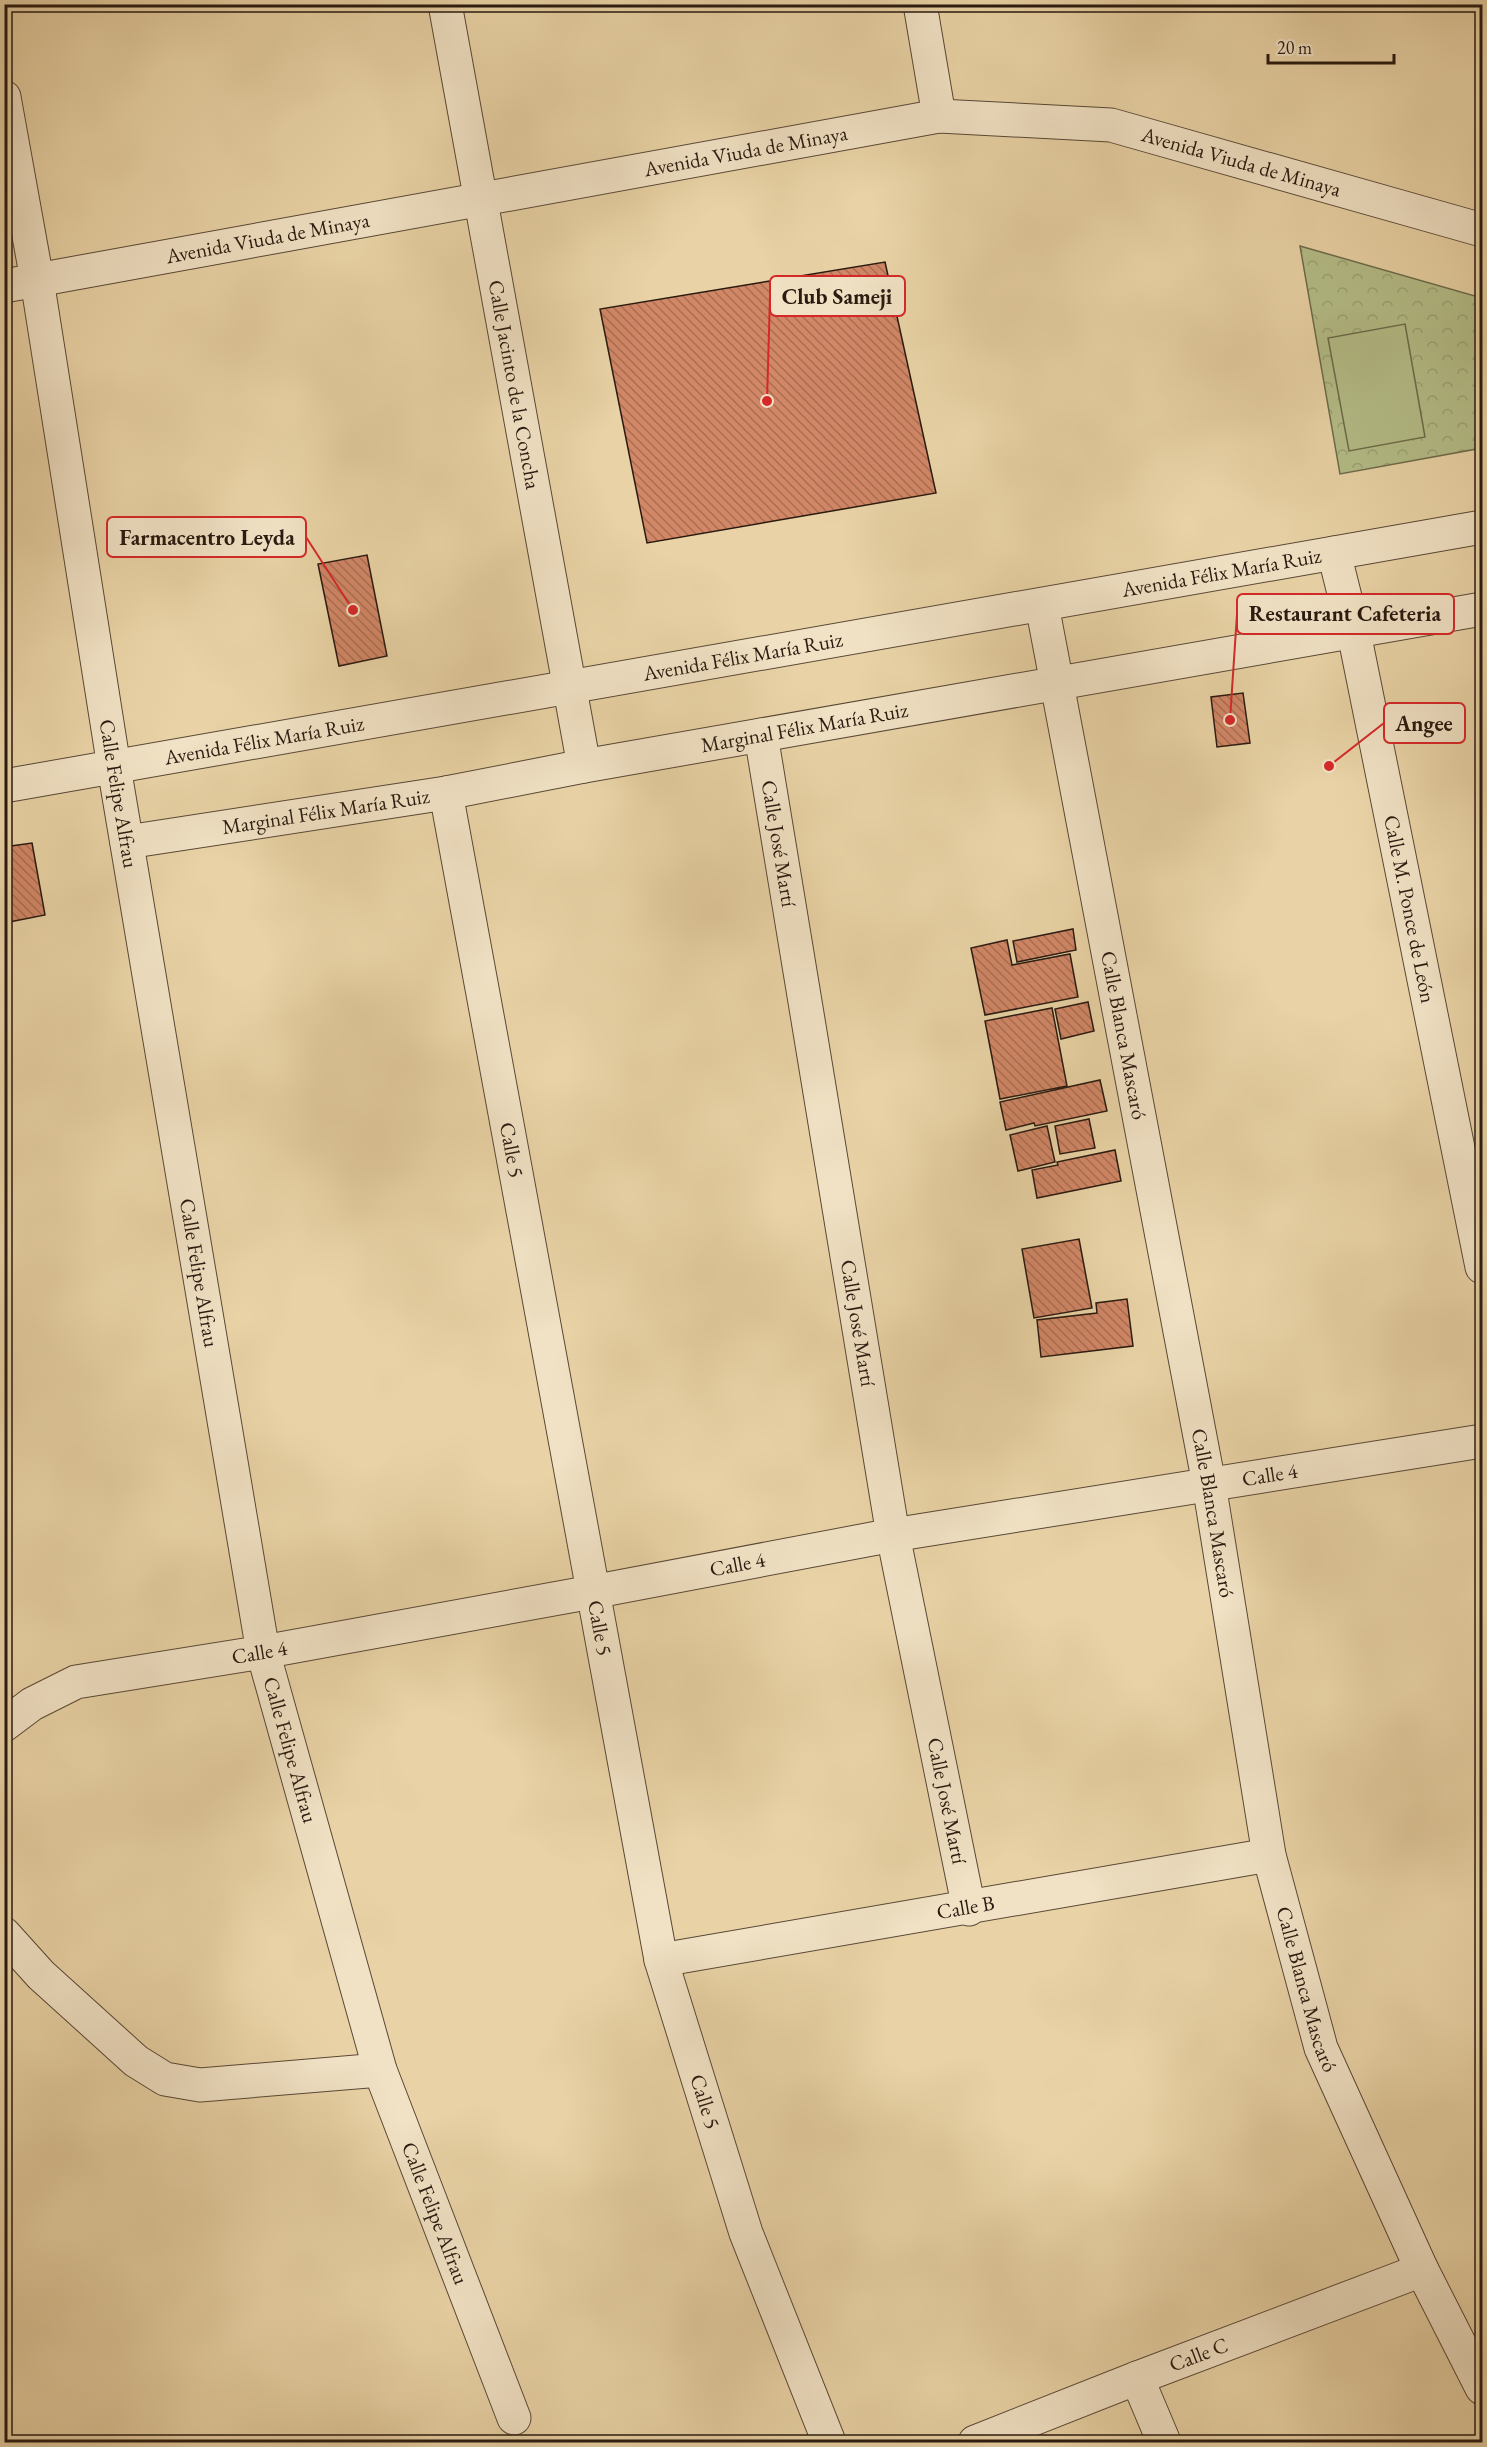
<svg xmlns="http://www.w3.org/2000/svg" width="1487" height="2447" font-family="'EB Garamond',serif">
	<style>
		.park { fill: url(#park-crowns); stroke: #6e6c4c; stroke-width: 1.5 }
		.pitch { fill: #b4bd88; stroke: #6e6c4c; stroke-width: 1.5 }
		.building { fill: url(#building-back-hatch); stroke: #291a10; stroke-width: 1.5 }
		.lines { fill: none; stroke-linecap: round; stroke-linejoin: round }
		.street-casing { stroke: #594836; stroke-width: 35 }
		.street { stroke: #f1e2c5; stroke-width: 33 }
		.labels { text-anchor: middle; stroke-width: 6; stroke-linejoin: round; paint-order: stroke }
		.street-label { font-size: 21px; fill: #291a10; stroke: #f1e2c5 }
		.leader { fill: none; stroke: #d62828; stroke-width: 2 }
		.callout-dot { fill: #d62828; stroke: #f1e2c5; stroke-width: 2 }
		.callout { fill: #f1e2c5; stroke: #d62828; stroke-width: 2 }
		.callout-label { font-size: 22px; text-anchor: middle; font-weight: bold; fill: #291a10 }
	</style>
	<defs>
		<pattern id="park-crowns" width="20" height="18" patternUnits="userSpaceOnUse" patternTransform="scale(1.5)"><rect width="20" height="18" fill="#b4bd88"/><path d="M2 6a3 3 0 1 1 6 0M12 15a3 3 0 1 1 6 0" fill="none" stroke="#9ba274"/></pattern>
		<pattern id="building-back-hatch" width="6" height="6" patternUnits="userSpaceOnUse" patternTransform="scale(1.5)"><rect width="6" height="6" fill="#d28767"/><path d="M-1 5l2 2M0 0l6 6M5-1l2 2" fill="none" stroke="#aa6e53"/></pattern>
	</defs>
	<rect width="100%" height="100%" fill="#e9d3a6"/>
	<filter id="stains"><feTurbulence type="fractalNoise" baseFrequency=".00333" numOctaves="4"/><feColorMatrix values="0 0 0 0 .2 0 0 0 0 .09 0 0 0 0 .02 0 0 0 .5 -.17"/></filter>
	<radialGradient id="worn" r=".72"><stop offset=".6" stop-color="#630" stop-opacity="0"/><stop offset="1" stop-color="#630" stop-opacity=".3"/></radialGradient>
	<path class="park" d="M1300,246L1482,298V448L1340,474Z"/>
	<path class="pitch" d="M1405,324L1425,437L1349,451L1328,338Z"/>
	<path class="building" d="M885,262L936,493L647,543L600,309Z
		M367,555L387,656L339,666L318,564Z
		M1243,693L1250,743L1217,747L1211,697Z
		M32,843L45,915L4,923V847Z
		M1073,929L1076,950L1017,962L1013,941Z
		M1007,940L1012,965L1070,954L1078,997L985,1015L971,948Z
		M1088,1002L1094,1031L1061,1039L1055,1009Z
		M1052,1008L1067,1086L1000,1099L985,1021Z
		M1100,1080L1107,1111L1035,1126L1034,1123L1006,1130L1000,1102Z
		M1089,1119L1095,1148L1060,1154L1055,1126Z
		M1047,1126L1055,1162L1018,1171L1010,1135Z
		M1115,1150L1121,1181L1037,1198L1032,1170L1058,1165L1057,1162Z
		M1079,1239L1092,1308L1034,1318L1022,1249Z
		M1127,1299L1133,1346L1041,1357L1037,1320L1097,1313L1096,1303Z"/>
	<g class="lines">
		<g class="street-casing">
			<g id="street">
				<path id="s1" d="M445,4L584,766"/>
				<path d="M920,4L939,116"/>
				<path id="s2" d="M4,97L37,280L114,767L263,1652L380,2070L514,2418"/>
				<path id="s3" d="M4,286L939,116L1111,125L1482,230"/>
				<path id="s4" d="M1334,553L1354,633L1482,1267"/>
				<path id="s5" d="M1042,605L1209,1484L1269,1855L1321,2048L1422,2270L1482,2388"/>
				<path id="s6" d="M761,735L893,1535L969,1909"/>
				<path id="s7" d="M4,786L1482,527"/>
				<path id="s8" d="M446,793L661,1960L746,2233L829,2442"/>
				<path id="s9" d="M127,842L446,793L584,766L1482,609"/>
				<path id="s10" d="M4,1725L32,1704L76,1682L263,1652L592,1592L893,1535L1482,1441"/>
				<path d="M4,1934L41,1975L136,2061L165,2079L200,2085L380,2070"/>
				<path id="s11" d="M661,1960L1269,1855"/>
				<path d="M1137,2378L1164,2442"/>
				<path id="s12" d="M975,2442L1137,2378L1422,2270"/>
			</g>
		</g>
		<use href="#street" class="street"/>
	</g>
	<g class="labels">
		<g class="street-label">
			<text dy="7" stroke="none"><textPath href="#s3" startOffset="754">Avenida Viuda de Minaya</textPath></text>
			<text dy="7" stroke="none"><textPath href="#s3" startOffset="1258">Avenida Viuda de Minaya</textPath></text>
			<text dy="7" stroke="none"><textPath href="#s3" startOffset="268">Avenida Viuda de Minaya</textPath></text>
			<text dy="7" stroke="none"><textPath href="#s1" startOffset="387">Calle Jacinto de la Concha</textPath></text>
			<text dy="7" stroke="none"><textPath href="#s7" startOffset="1236">Avenida Félix María Ruiz</textPath></text>
			<text dy="7" stroke="none"><textPath href="#s7" startOffset="750">Avenida Félix María Ruiz</textPath></text>
			<text dy="7" stroke="none"><textPath href="#s9" startOffset="687">Marginal Félix María Ruiz</textPath></text>
			<text dy="7" stroke="none"><textPath href="#s7" startOffset="264">Avenida Félix María Ruiz</textPath></text>
			<text dy="7" stroke="none"><textPath href="#s2" startOffset="706">Calle Felipe Alfrau</textPath></text>
			<text dy="7" stroke="none"><textPath href="#s9" startOffset="201">Marginal Félix María Ruiz</textPath></text>
			<text dy="7" stroke="none"><textPath href="#s6" startOffset="110">Calle José Martí</textPath></text>
			<text dy="7" stroke="none"><textPath href="#s4" startOffset="364">Calle M. Ponce de León</textPath></text>
			<text dy="7" stroke="none"><textPath href="#s5" startOffset="438">Calle Blanca Mascaró</textPath></text>
			<text dy="7" stroke="none"><textPath href="#s8" startOffset="363">Calle 5</textPath></text>
			<text dy="7" stroke="none"><textPath href="#s2" startOffset="1192">Calle Felipe Alfrau</textPath></text>
			<text dy="7" stroke="none"><textPath href="#s6" startOffset="596">Calle José Martí</textPath></text>
			<text dy="7" stroke="none"><textPath href="#s10" startOffset="1296">Calle 4</textPath></text>
			<text dy="7" stroke="none"><textPath href="#s5" startOffset="924">Calle Blanca Mascaró</textPath></text>
			<text dy="7" stroke="none"><textPath href="#s10" startOffset="756">Calle 4</textPath></text>
			<text dy="7" stroke="none"><textPath href="#s8" startOffset="849">Calle 5</textPath></text>
			<text dy="7" stroke="none"><textPath href="#s10" startOffset="270">Calle 4</textPath></text>
			<text dy="7" stroke="none"><textPath href="#s2" startOffset="1678">Calle Felipe Alfrau</textPath></text>
			<text dy="7" stroke="none"><textPath href="#s6" startOffset="1082">Calle José Martí</textPath></text>
			<text dy="7" stroke="none"><textPath href="#s11" startOffset="309">Calle B</textPath></text>
			<text dy="7" stroke="none"><textPath href="#s5" startOffset="1410">Calle Blanca Mascaró</textPath></text>
			<text dy="7" stroke="none"><textPath href="#s8" startOffset="1335">Calle 5</textPath></text>
			<text dy="7" stroke="none"><textPath href="#s2" startOffset="2164">Calle Felipe Alfrau</textPath></text>
			<text dy="7" stroke="none"><textPath href="#s12" startOffset="240">Calle C</textPath></text>
		</g>
	</g>
	<path class="leader" d="M767 401L770 296M353 610L306 537M1230 720L1237 614M1329 766L1384 723"/>
	<g class="callout-dot">
		<circle cx="767" cy="401" r="6"/>
		<circle cx="353" cy="610" r="6"/>
		<circle cx="1230" cy="720" r="6"/>
		<circle cx="1329" cy="766" r="6"/>
	</g>
	<g class="callout">
		<rect x="770" y="276" width="135" height="40" rx="6"/>
		<rect x="107" y="517" width="199" height="40" rx="6"/>
		<rect x="1237" y="594" width="217" height="40" rx="6"/>
		<rect x="1384" y="703" width="81" height="40" rx="6"/>
	</g>
	<g class="callout-label">
		<text x="837" y="304">Club Sameji</text>
		<text x="207" y="545">Farmacentro Leyda</text>
		<text x="1345" y="621">Restaurant Cafeteria</text>
		<text x="1424" y="731">Angee</text>
	</g>
	<rect width="1487" height="2447" fill="none" stroke="#e9d3a6" stroke-width="24"/>
	<rect x="6" y="6" width="1475" height="2435" fill="none" stroke="#291a10" stroke-width="3"/>
	<rect x="12" y="12" width="1463" height="2423" fill="none" stroke="#291a10" stroke-width="1.5"/>
	<path d="M1268 54v9h126v-9" fill="none" stroke="#291a10" stroke-width="3"/>
	<text x="1277" y="54" font-size="18" fill="#291a10" stroke="#f1e2c5" stroke-width="4.5" paint-order="stroke">20 m</text>
	<rect width="100%" height="100%" filter="url(#stains)"/>
	<rect width="100%" height="100%" fill="url(#worn)"/>
</svg>
